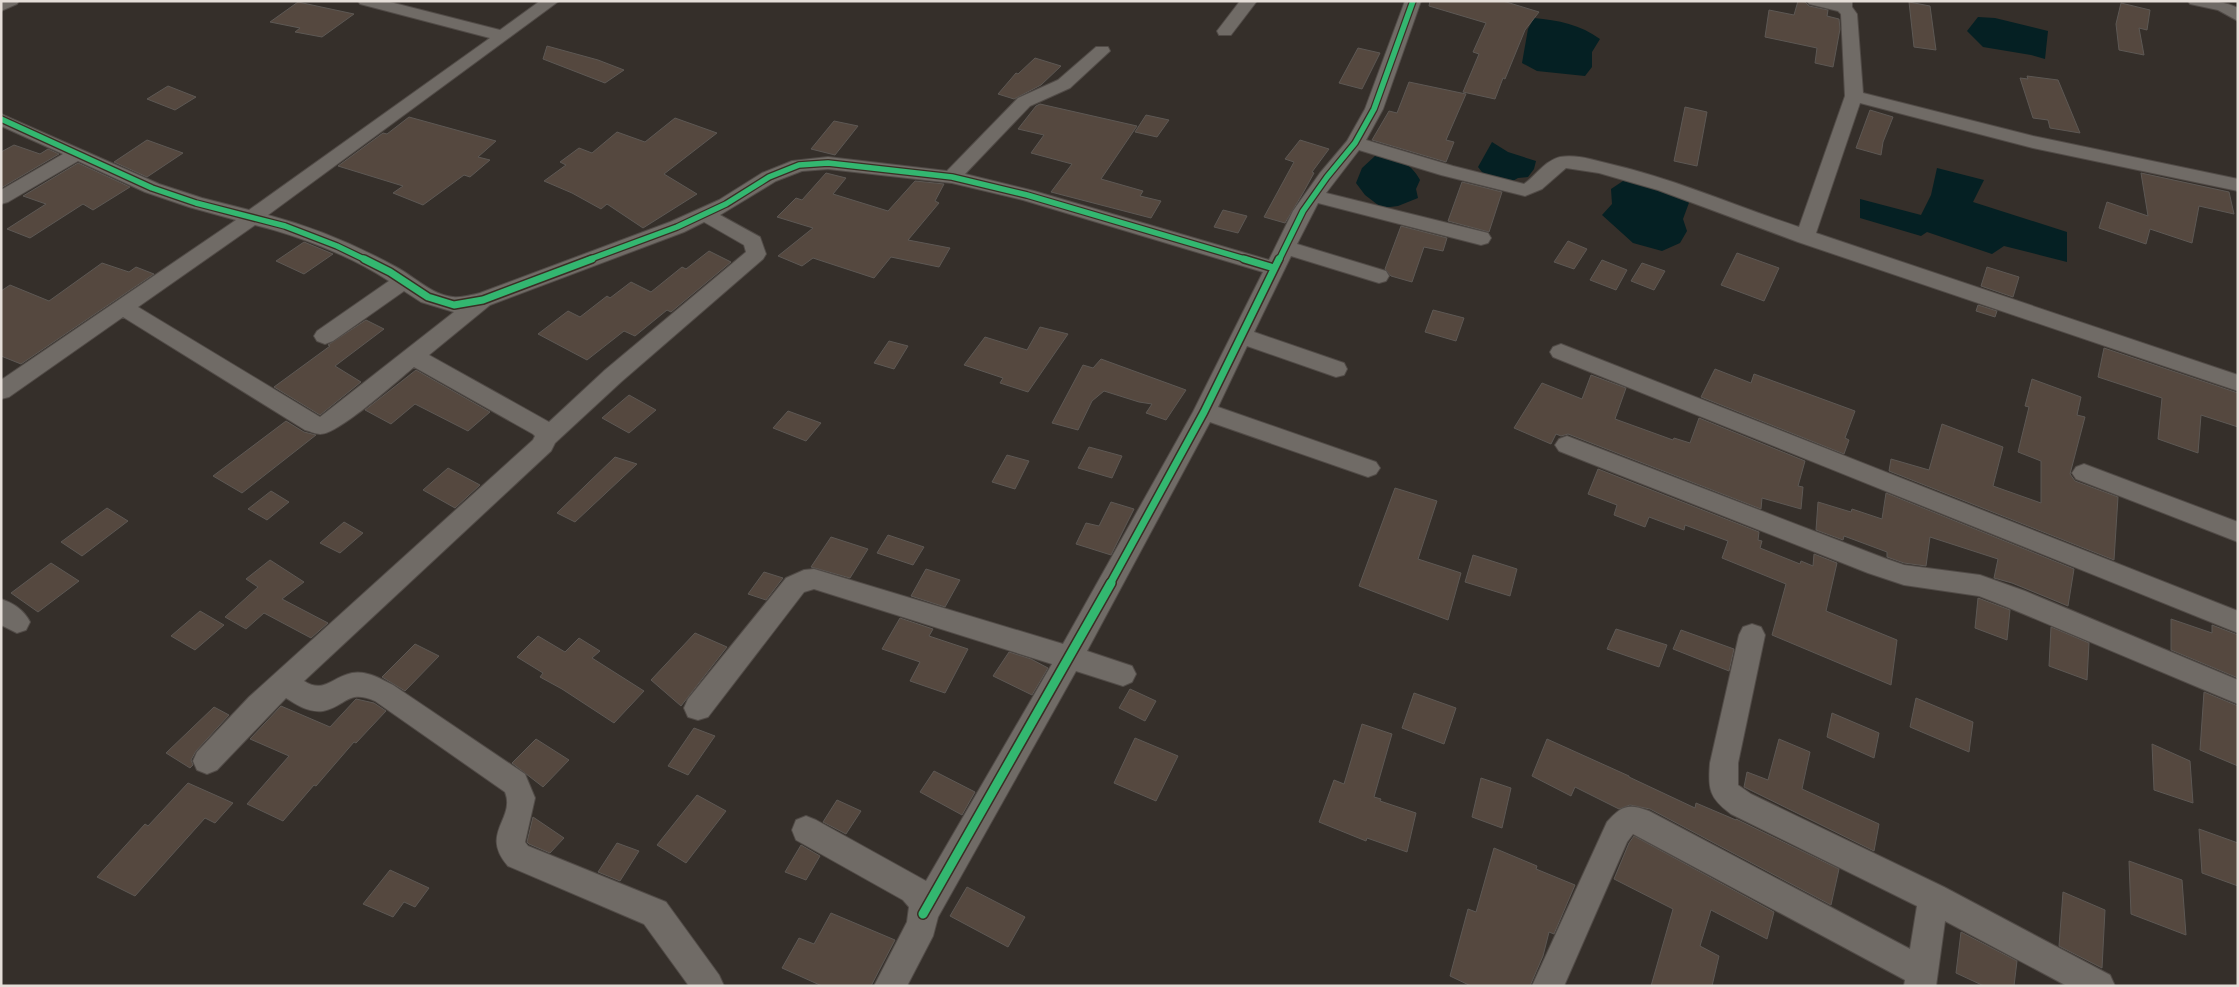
<svg xmlns="http://www.w3.org/2000/svg" width="2239" height="987" font-family="'Open Sans',sans-serif">
	<style>
		.water { fill: #052023 }
		.building { fill: #55483f; stroke: #5d5854 }
		.lines { fill: none; stroke-linecap: round; stroke-linejoin: round }
		.minor-casing { stroke: #514b47; stroke-width: 2 }
		.minor { fill: #706b66; fill-rule: evenodd }
		.cycleway-far2-casing { stroke: #3a2f25; stroke-width: 8 }
		.cycleway-far1-casing { stroke: #3a2f25; stroke-width: 10 }
		.cycleway-casing { stroke: #3a2f25; stroke-width: 12 }
		.cycleway-far2 { stroke: #33b770; stroke-width: 5.5 }
		.cycleway-far1 { stroke: #33b770; stroke-width: 7 }
		.cycleway { stroke: #33b770; stroke-width: 9 }
	</style>
	<rect width="100%" height="100%" fill="#352f2a"/>
	<path class="water" d="M1978,17L1995,18L2048,31L2045,59L2031,55L1983,47L1967,31Z
		M1534,18C1558,20 1581,25 1600,39L1592,52V67L1585,76L1537,71L1522,63L1528,29Z
		M1492,142L1508,152L1536,161L1534,169L1528,177L1518,178L1511,182L1486,177L1478,167Z
		M1375,156C1396,158 1410,161 1420,180L1416,189L1418,198L1398,206L1382,208L1365,195L1356,183L1362,168Z
		M1937,168L1984,180L1973,202L2067,232V262L2004,246L1992,254L1927,232L1921,236L1860,218V199L1921,215L1931,195Z
		M1623,181L1648,182L1690,200L1683,219L1687,231L1680,243L1662,251L1633,243L1602,215L1612,204L1611,189Z"/>
	<path class="building" d="M1430,1H1503L1539,12L1525,30L1505,79L1503,78L1495,99L1463,92L1479,54L1473,52L1486,23L1429,6Z
		M1798,1L1805,2L1809,6L1828,10L1827,16L1839,19L1840,29L1833,67L1815,63L1817,48L1765,37L1769,10L1794,15Z
		M298,2L354,14L322,37L295,32L300,28L270,22Z
		M1909,2L1930,6L1936,50L1914,47Z
		M2121,3L2150,10L2147,30L2139,28L2144,55L2119,50L2116,24Z
		M547,46L598,60L624,70L605,83L543,59Z
		M1358,48L1380,53L1362,89L1339,83Z
		M1035,58L1061,66L1041,85L1014,99L998,94L1016,73L1018,74Z
		M2027,76L2058,80L2080,133L2050,128L2048,120L2033,118L2020,78L2028,79Z
		M1409,82L1466,94L1446,140L1454,142L1446,162L1372,140L1389,111L1397,113Z
		M168,86L196,97L175,110L147,99Z
		M1040,104L1137,126L1101,179L1143,191L1140,196L1161,201L1151,218L1051,192L1072,164L1031,153L1044,135L1018,129L1036,106Z
		M1685,107L1707,112L1697,166L1674,161Z
		M1870,110L1893,117L1883,142L1881,155L1856,148Z
		M1146,115L1169,120L1157,137L1135,132Z
		M409,117L496,141L478,157L490,160L470,177L464,175L423,205L393,193L403,186L338,166L383,133L387,134Z
		M675,118L717,133L664,174L697,194L643,228L607,204L601,209L572,193L544,181L566,165L560,162L579,148L592,153L617,132L645,142Z
		M834,121L858,126L835,155L811,149Z
		M147,140L183,153L147,177L114,162Z
		M1300,140L1329,149L1312,172L1314,173L1303,193L1285,223L1264,217L1294,162L1285,159Z
		M14,145L40,154L48,149L59,154L1,188V152Z
		M78,163L130,187L93,210L83,204L30,238L7,229L46,204L23,196Z
		M826,173L846,178L833,194L888,211L915,181L944,184L935,201L939,203L908,240L950,248L939,267L891,257L874,278L813,258L802,266L778,256L813,228L777,217L796,198L802,200Z
		M2141,173L2229,192L2234,214L2199,206L2192,243L2150,229L2146,244L2099,228L2107,202L2148,216Z
		M1462,182L1502,192L1489,232L1448,221Z
		M1223,210L1247,216L1238,233L1214,227Z
		M1401,226L1447,238L1443,251L1424,247L1412,282L1391,276L1385,269Z
		M1568,241L1587,249L1574,269L1554,262Z
		M304,242L333,254L304,274L276,261Z
		M709,251L731,262L671,312L667,310L635,336L624,331L587,360L538,334L568,311L580,317L607,296L610,298L631,282L651,292L682,267L686,269Z
		M1737,253L1779,268L1764,301L1721,285Z
		M1602,260L1627,270L1616,290L1590,280Z
		M102,263L129,272L136,267L154,274L21,364L1,356V291L10,285L49,301Z
		M1642,263L1665,271L1654,290L1631,281Z
		M1987,267L2019,277L2013,297L1981,286Z
		M1978,305L1997,311L1995,317L1976,311Z
		M1433,310L1464,318L1456,341L1425,332Z
		M366,320L384,329L335,366L361,382L320,415L274,387L330,346L328,345Z
		M1040,327L1068,334L1028,392L1000,383L1003,378L964,365L985,337L1027,350Z
		M889,341L908,346L894,369L874,363Z
		M2104,348L2238,393V427L2201,415L2198,453L2158,439L2162,398L2098,377Z
		M1101,359L1186,390L1166,420L1146,413L1152,404L1139,402L1104,391L1092,401L1078,430L1052,423L1083,365L1093,368Z
		M1715,369L1751,383L1754,374L1855,411L1845,438L1849,440L1844,454L1701,397Z
		M416,370L490,412L468,431L415,404L391,424L365,410Z
		M1591,375L1626,388L1615,419L1673,440L1674,438L1690,443L1699,418L1805,461L1798,486L1803,487L1801,509L1762,498L1761,509L1568,434L1561,436L1556,434L1551,444L1514,428L1542,383L1582,399Z
		M2032,379L2081,397L2077,415L2085,417L2070,474L2075,481L2118,497L2114,560L1889,471L1891,459L1929,470L1942,424L2003,447L1993,486L2041,503V461L2018,452L2029,407L2025,406Z
		M629,395L656,410L629,433L602,418Z
		M788,411L821,423L806,441L773,428Z
		M286,421L304,432L316,435L242,493L213,476Z
		M1089,447L1122,456L1112,478L1078,468Z
		M1007,455L1029,461L1015,489L992,482Z
		M615,457L637,464L575,522L557,513Z
		M448,468L480,485L455,508L423,490Z
		M1598,469L1759,532L1758,540L1762,541L1760,548L1800,564L1801,561L1813,566L1814,554L1837,563L1826,611L1897,640L1891,685L1772,635L1786,584L1722,558L1728,541L1685,525L1684,530L1649,517L1645,527L1614,515L1617,505L1588,494Z
		M1395,488L1437,501L1418,559L1461,573L1448,620L1359,586Z
		M271,491L289,502L267,520L248,509Z
		M1886,493L2074,569L2068,606L2012,583L1994,578L1998,559L1930,537L1926,566L1904,563L1887,557V552L1844,536L1843,540L1816,530L1818,502L1851,512L1852,509L1882,519Z
		M1111,502L1134,509L1111,555L1076,544L1086,523L1099,526Z
		M107,508L128,521L82,556L61,542Z
		M344,522L363,533L340,553L320,543Z
		M888,535L924,547L913,565L877,553Z
		M831,537L868,549L850,578L811,567Z
		M1473,555L1517,569L1510,596L1465,582Z
		M270,560L304,582L282,599L328,623L311,638L264,613L246,629L225,617L258,587L246,579Z
		M51,563L79,581L38,612L11,593Z
		M926,569L960,580L945,607L911,596Z
		M764,572L783,578L766,600L748,594Z
		M1978,598L2010,610L2007,640L1975,628Z
		M200,611L224,625L195,650L171,636Z
		M900,618L933,629L929,636L968,649L945,693L910,681L920,662L882,649Z
		M2171,619L2212,633V625L2238,635V678L2171,650Z
		M2051,627L2089,643L2087,680L2049,666Z
		M1616,629L1667,645L1659,667L1607,649Z
		M1681,630L1734,649L1729,671L1673,649Z
		M695,633L727,647L681,706L651,680Z
		M538,636L565,652L579,638L600,651L592,658L644,691L614,723L562,689L540,677L543,673L517,657Z
		M415,644L439,656L405,691L382,677Z
		M1009,652L1031,659L1048,668L1032,695L993,676Z
		M1130,689L1156,701L1145,721L1119,708Z
		M2204,692L2238,706V766L2200,750Z
		M1414,693L1456,708L1444,744L1402,728Z
		M1916,698L1973,722L1969,752L1910,727Z
		M356,699L374,703L386,711L356,743L354,742L316,786L314,785L283,821L247,804L289,756L250,739L281,706L330,727Z
		M214,707L229,715L196,751L191,760L193,765L190,768L166,753Z
		M1832,713L1879,733L1874,758L1827,737Z
		M1362,724L1392,734L1374,797L1381,799L1380,801L1416,813L1407,852L1367,838L1366,841L1319,822L1334,780L1344,784Z
		M694,728L715,736L688,775L668,766Z
		M1135,738L1178,756L1156,801L1114,783Z
		M536,739L569,760L543,787L512,763Z
		M1547,739L1629,776V777L1695,808L1696,803L1736,820V819L1839,869L1831,905L1650,809L1630,805L1619,809L1575,787L1571,796L1532,776Z
		M1779,739L1810,752L1802,789L1879,824L1874,851L1744,787L1747,772L1768,780Z
		M2152,744L2190,761L2193,803L2154,790Z
		M934,771L975,792L962,815L920,792Z
		M1481,778L1511,788L1502,828L1472,817Z
		M188,783L233,803L215,823L205,818L135,896L97,877L145,824L148,826Z
		M697,795L726,811L686,863L657,845Z
		M837,800L861,811L846,834L823,822Z
		M533,817L564,838L550,853L529,844L527,842Z
		M2199,829L2238,843V886L2202,873Z
		M1634,836L1774,912L1767,939L1711,910L1700,946L1719,956L1712,986H1651L1673,909L1614,879L1629,843Z
		M617,843L639,851L620,881L598,872Z
		M801,845L820,856L806,880L785,872Z
		M1494,848L1537,866L1536,869L1575,885L1554,934L1549,932L1543,956L1530,986H1471L1450,976L1468,909L1476,912Z
		M2129,861L2182,880L2186,935L2131,914Z
		M390,870L429,888L415,907L404,902L393,917L363,904Z
		M967,887L1025,917L1008,947L950,916Z
		M2063,892L2105,910L2102,968L2059,946Z
		M831,913L895,940L871,986H822L782,968L799,938L814,944Z
		M1961,932L2017,961L2014,986H1984L1956,973Z"/>
	<g class="lines">
		<g class="minor-casing">
			<path id="minor" d="M1,1H19L17,4L1,11Z
				M358,1H386L500,30L540,1H559L268,215C313,227 356,245 396,267C415,277 432,295 453,297C461,298 472,295 480,293L670,222L719,200L762,173L792,161L828,157L947,171L1018,98L1058,80L1096,47H1108L1110,51L1070,88L1030,106L965,174L1034,191L1269,260L1293,211L1320,173L1347,141L1365,109L1405,1H1421L1383,109L1366,140L1453,166L1524,184C1537,175 1544,161 1560,157C1576,154 1594,160 1610,164C1675,179 1735,206 1799,227L1845,96L1841,14L1838,11L1809,4L1807,1H1852V7L1857,14L1863,93L2033,136L2238,179V191L2033,148L1860,103L1816,233L2238,375V391L1798,242L1658,190L1599,173L1566,168L1542,189L1525,196L1441,175L1359,150L1326,193L1488,233L1491,238L1488,243L1481,245L1318,203L1297,244L1386,271L1389,276L1386,281L1379,283L1291,256L1254,332L1344,363L1347,369L1344,375L1336,377L1247,346L1218,407L1376,462L1380,468L1376,474L1368,477L1210,422L1087,651L1132,666L1136,674L1132,682L1123,686L1076,671L938,917L933,936L907,986H874L907,922L909,907L903,900L796,840L792,830L796,820L806,816L816,820L926,881L1052,664L814,589L804,592L708,717L698,720L688,717L684,708L688,699L786,578L804,570L814,569L1063,644L1193,412L1263,272L1023,200L952,183L828,169L802,171L776,181L720,215L760,237L766,254L763,259L621,382L555,443L551,451L304,681C324,694 332,677 352,673C366,670 381,679 393,685L525,774L535,798L525,842L528,846L666,902L719,975L724,986H689L644,924L508,866C479,833 516,819 505,792L375,701C347,689 347,706 323,711C309,713 297,705 286,698L217,770L207,774L197,770L193,761L197,752L249,697L533,440L535,436L533,434L414,367C398,380 338,435 320,434C315,434 310,431 305,430L123,317L9,397L1,399V380L236,220L189,207L145,192L78,161L8,202L1,204V190L63,154L1,126V114L159,184L202,198L249,210L490,38L360,4ZM704,222L744,245L746,252L605,370L549,422L429,355L490,305L684,232ZM255,225C300,236 351,256 389,281L317,331L314,336L317,341L325,344L333,341L404,291L421,302L454,312L320,417L138,307Z
				M1240,1H1257L1231,35H1219L1217,31Z
				M2188,1C2205,1 2223,0 2238,8V21L2218,10L2190,4Z
				M1561,344L2238,611V633L1553,357L1550,352L1553,347Z
				M1567,436L1884,558L1904,565L1980,575L2025,591L2238,680V704L2007,607L1979,596L1904,585L1868,573L1559,451L1555,445L1559,439Z
				M2084,464L2238,522V542L2076,479L2072,473L2076,467Z
				M1,599C13,603 24,610 30,622L26,630L17,633L1,625Z
				M1752,624L1761,627L1765,635L1738,763V785L1751,794L1944,887L2110,975L2115,986H2067L1945,921L1936,986H1904L1905,980L1633,834L1627,842L1564,986H1532L1607,822C1621,806 1628,803 1649,811L1910,949L1917,906L1731,814C1709,798 1708,789 1710,763L1739,635L1743,627Z"/>
		</g>
		<use href="#minor" class="minor"/>
		<g class="cycleway-far2-casing">
			<path id="cycleway-far2" d="M1,119L152,188L196,203L285,226L337,246L366,260
				M588,260L677,227L726,204L769,177L799,165L828,163L952,177L1027,195L1248,260
				M1279,260L1303,211L1327,177L1355,143L1374,109L1413,1"/>
		</g>
		<g class="cycleway-far1-casing">
			<path id="cycleway-far1" d="M364,259L390,272L428,297L454,305L483,300L592,259
				M1244,259L1274,268
				M1110,584L1204,412L1279,259"/>
		</g>
		<g class="cycleway-casing">
			<path id="cycleway" d="M923,914L1111,583"/>
		</g>
		<use href="#cycleway-far2" class="cycleway-far2"/>
		<use href="#cycleway-far1" class="cycleway-far1"/>
		<use href="#cycleway" class="cycleway"/>
	</g>
	<rect width="2239" height="987" fill="none" stroke="#e5ded8" stroke-width="5"/>
</svg>
